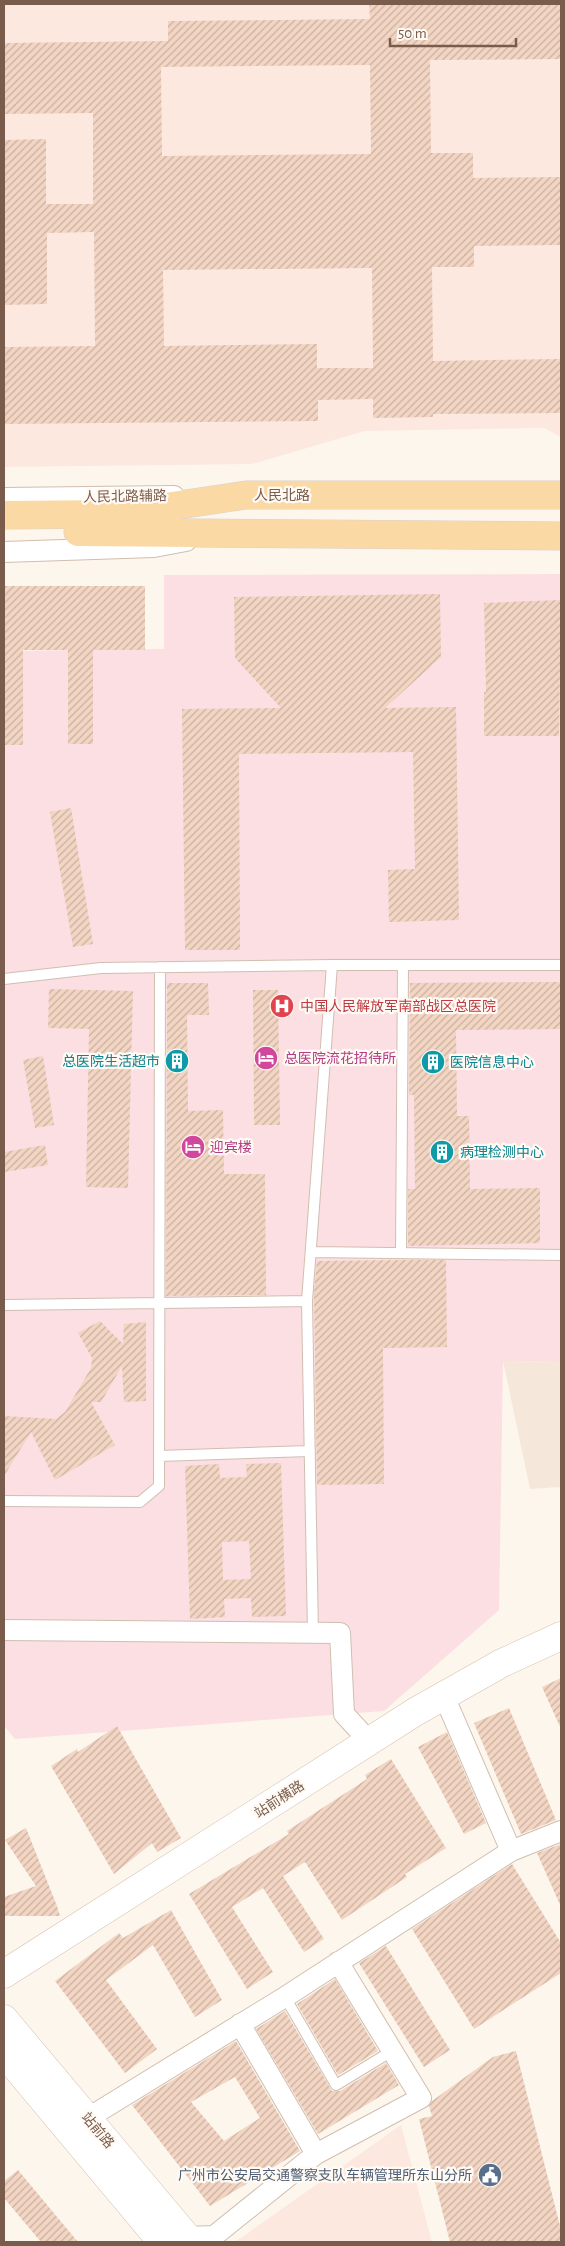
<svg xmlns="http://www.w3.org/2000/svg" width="565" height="2246" font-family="'Alegreya Sans','Noto Sans SC',sans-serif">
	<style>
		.residential { fill: #f5e8da }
		.commercial { fill: #fde8e0 }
		.medical { fill: #fbdfe3 }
		.building { fill: url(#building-hatch); fill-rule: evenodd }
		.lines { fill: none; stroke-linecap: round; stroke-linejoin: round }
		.lane-casing { stroke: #d1beb0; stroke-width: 12 }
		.street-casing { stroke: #d1beb0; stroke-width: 22 }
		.secondary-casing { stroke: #d6c0b0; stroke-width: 29 }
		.primary-casing { stroke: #dad1cd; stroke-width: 29 }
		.lane { stroke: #fff; stroke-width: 10 }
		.street { stroke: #fff; stroke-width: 20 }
		.secondary { stroke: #fff; stroke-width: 28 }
		.primary { stroke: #fbd9a5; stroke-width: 28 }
		.labels { text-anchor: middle; stroke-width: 4.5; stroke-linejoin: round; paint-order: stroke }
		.street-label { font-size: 14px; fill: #7a5c4d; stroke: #fffaf3 }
		.health-label { font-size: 14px; fill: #be3a42; stroke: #fffaf3; text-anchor: start }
		.hotel-label { font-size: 14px; fill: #b23c85; stroke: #fffaf3; text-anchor: start }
		.culture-label { font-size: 14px; fill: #0d838f; stroke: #fffaf3; text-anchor: start }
		.service-label { font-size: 14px; fill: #4e5e75; stroke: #fffaf3; text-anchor: end }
	</style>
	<defs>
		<pattern id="building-hatch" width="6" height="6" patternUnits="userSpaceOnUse" patternTransform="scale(1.25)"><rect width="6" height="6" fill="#f3d5c3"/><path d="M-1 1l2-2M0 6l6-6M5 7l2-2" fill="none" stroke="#cab0a1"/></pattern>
	</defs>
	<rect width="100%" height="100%" fill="#fdf6ec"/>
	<path class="residential" d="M503,1361L561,1362V1487L530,1489Z"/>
	<path class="commercial" d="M4,4H561V437L544,428L365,431L252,464L4,467Z
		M401,2125L432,2242H235Z"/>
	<path class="medical" d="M561,574V1362L503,1361L499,1610L384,1711L15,1739L4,1726V651L164,649V575Z"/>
	<path class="building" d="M369,4H561V59L430,60L431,153H473V178L561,177V245L474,246V267H432L433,361L561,359V413L433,414V417L373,418V399L318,400V421L4,424V347L95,346L94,232L47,233V304L4,305V140L46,139V204H93V113L4,114V43L168,41V21L370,19ZM370,65L371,154L162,156L161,67ZM372,268L373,368H317V344L164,346L163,270Z
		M4,586H145V650H93V744H68V650H23V745H4Z
		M440,594L441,657L385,708L456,707L459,920L389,922L388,870L415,869L413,752L239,754L240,950H185L182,709L281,708L235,658L234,597Z
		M561,600L559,736H484V692H486L484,603Z
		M71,808L93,944L73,947L50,812Z
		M561,982V1029L456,1030L457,1116H469L470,1189L540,1188V1243L408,1246V1189H415L414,1095H409L410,983Z
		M167,983H208L209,1015H187L188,1111L223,1110L224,1174H265L266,1295L166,1296Z
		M49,989L133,991L128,1188L86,1187L89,1029L48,1028Z
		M253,990H278L280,1125H254Z
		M43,1056L54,1125L35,1128L23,1060Z
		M45,1145L48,1165L4,1172V1152Z
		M406,1260H446L447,1347L383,1348L384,1484L317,1485L314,1293L317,1261Z
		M100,1321L123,1344L124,1324L146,1322V1401L124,1402L122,1366L101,1402H91L115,1445L55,1480L31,1432L4,1476V1416L56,1419L65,1412L91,1368L92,1358L78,1333Z
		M281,1463L286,1616L252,1617L251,1598L224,1599L225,1617L190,1619L185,1466L219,1464L220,1478L247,1477L246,1464ZM249,1541L251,1579L223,1580L222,1542Z
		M561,1678V1729L542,1687Z
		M509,1708L556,1820L521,1834L474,1723Z
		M117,1726L181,1838L157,1852L152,1843L114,1874L51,1766L77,1749L78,1752Z
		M447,1732L486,1823L464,1834L418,1747Z
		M391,1759L446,1848L405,1874L407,1877L342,1920L305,1862L283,1876L324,1939L304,1952L263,1888L232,1907L273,1972L247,1989L189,1894L289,1834L287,1831L367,1779L365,1775Z
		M26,1828L57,1906L60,1916H4V1897L36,1886L5,1840Z
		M561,1844V1907L537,1853Z
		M512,1864L561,1943V1973L474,2029L412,1929Z
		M171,1910L222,2000L195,2017L153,1945L106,1980L157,2049L125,2073L55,1981L119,1933L123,1938Z
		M386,1946L450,2050L424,2067L359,1963Z
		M335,1979L378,2051L338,2075L297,2004Z
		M285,2011L332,2091H340L386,2063L399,2085L318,2134L256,2029Z
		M236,2041L300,2151L210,2206L132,2105ZM235,2077L260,2118L224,2141L191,2102Z
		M516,2051L561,2230V2242H450L419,2119L432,2116L429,2106L432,2101L493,2057Z
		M18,2170L78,2242H41L4,2198V2181Z"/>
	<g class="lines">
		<g class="lane-casing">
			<path id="lane" d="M4,979L101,968L332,965H561
				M311,1252L561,1255
				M401,1253L403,965
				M4,1305L307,1301
				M159,1456L310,1451
				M4,1501L140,1502L159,1486L160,967
				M313,1634L307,1301L332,965
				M285,1997L336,2085L392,2051"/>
		</g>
		<g class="street-casing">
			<path id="street" d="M4,498L174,496
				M4,552L154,547L186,541
				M4,1630L340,1633L344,1714L369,1741
				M444,1696L511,1851
				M240,2024L316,2154
				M88,2118L285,1997L511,1851L561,1831
				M180,2242L186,2237L214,2236L316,2154L421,2098L338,1962"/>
		</g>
		<g class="secondary-casing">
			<path id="secondary" d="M4,1974L415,1712L502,1663L561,1636
				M4,2019L191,2242
				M4,2053L162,2242"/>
		</g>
		<g class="primary-casing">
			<path id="primary" d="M4,515L119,514L246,495H561
				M78,532L561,536"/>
		</g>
		<use href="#lane" class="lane"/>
		<use href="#street" class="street"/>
		<use href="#secondary" class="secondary"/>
		<use href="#primary" class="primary"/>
	</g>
	<defs>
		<g id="hospital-disc" transform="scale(1.25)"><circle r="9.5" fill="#e0444e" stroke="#fffaf3"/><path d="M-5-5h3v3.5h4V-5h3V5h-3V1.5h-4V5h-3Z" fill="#fff"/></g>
		<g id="hotel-disc" transform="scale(1.25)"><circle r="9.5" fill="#d1479c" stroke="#fffaf3"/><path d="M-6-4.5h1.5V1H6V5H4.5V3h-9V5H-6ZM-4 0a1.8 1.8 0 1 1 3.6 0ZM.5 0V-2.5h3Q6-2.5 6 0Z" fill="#fff"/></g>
		<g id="building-disc" transform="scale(1.25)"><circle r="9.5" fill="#0f9aa8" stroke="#fffaf3"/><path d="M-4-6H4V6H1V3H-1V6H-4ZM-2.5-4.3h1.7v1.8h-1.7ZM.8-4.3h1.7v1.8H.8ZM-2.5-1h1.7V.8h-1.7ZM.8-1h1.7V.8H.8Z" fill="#fff"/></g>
		<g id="civic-disc" transform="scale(1.25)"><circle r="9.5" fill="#5c6f8a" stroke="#fffaf3"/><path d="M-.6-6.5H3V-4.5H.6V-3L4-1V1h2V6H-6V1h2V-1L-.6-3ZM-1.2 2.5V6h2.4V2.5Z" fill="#fff"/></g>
	</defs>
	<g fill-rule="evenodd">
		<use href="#hospital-disc" x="282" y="1006"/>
		<use href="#hotel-disc" x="266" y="1058"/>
		<use href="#building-disc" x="177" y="1061"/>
		<use href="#building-disc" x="433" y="1062"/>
		<use href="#hotel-disc" x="193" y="1147"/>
		<use href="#building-disc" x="442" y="1152"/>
		<use href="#civic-disc" x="490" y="2175"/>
	</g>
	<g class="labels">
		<g class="street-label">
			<text x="282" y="500">人民北路</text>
			<text transform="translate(125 496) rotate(-1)" y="5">人民北路辅路</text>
			<text transform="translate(279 1799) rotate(-33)" y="5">站前横路</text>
			<text transform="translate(98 2130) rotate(50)" y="5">站前路</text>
		</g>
		<g class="health-label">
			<text x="300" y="1011">中国人民解放军南部战区总医院</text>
		</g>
		<g class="hotel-label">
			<text x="284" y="1063">总医院流花招待所</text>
			<text x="210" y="1152">迎宾楼</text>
		</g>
		<g class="culture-label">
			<text x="160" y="1066" text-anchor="end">总医院生活超市</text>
			<text x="450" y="1067">医院信息中心</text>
			<text x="460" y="1157">病理检测中心</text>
		</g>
		<g class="service-label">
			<text x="472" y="2180">广州市公安局交通警察支队车辆管理所东山分所</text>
		</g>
	</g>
	<rect width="565" height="2246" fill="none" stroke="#7a5c4d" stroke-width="10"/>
	<path d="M390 38v8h126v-8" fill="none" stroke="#7a5c4d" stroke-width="2.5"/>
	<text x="398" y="38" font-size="15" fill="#7a5c4d" stroke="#fffaf3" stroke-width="4" paint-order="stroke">50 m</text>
</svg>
